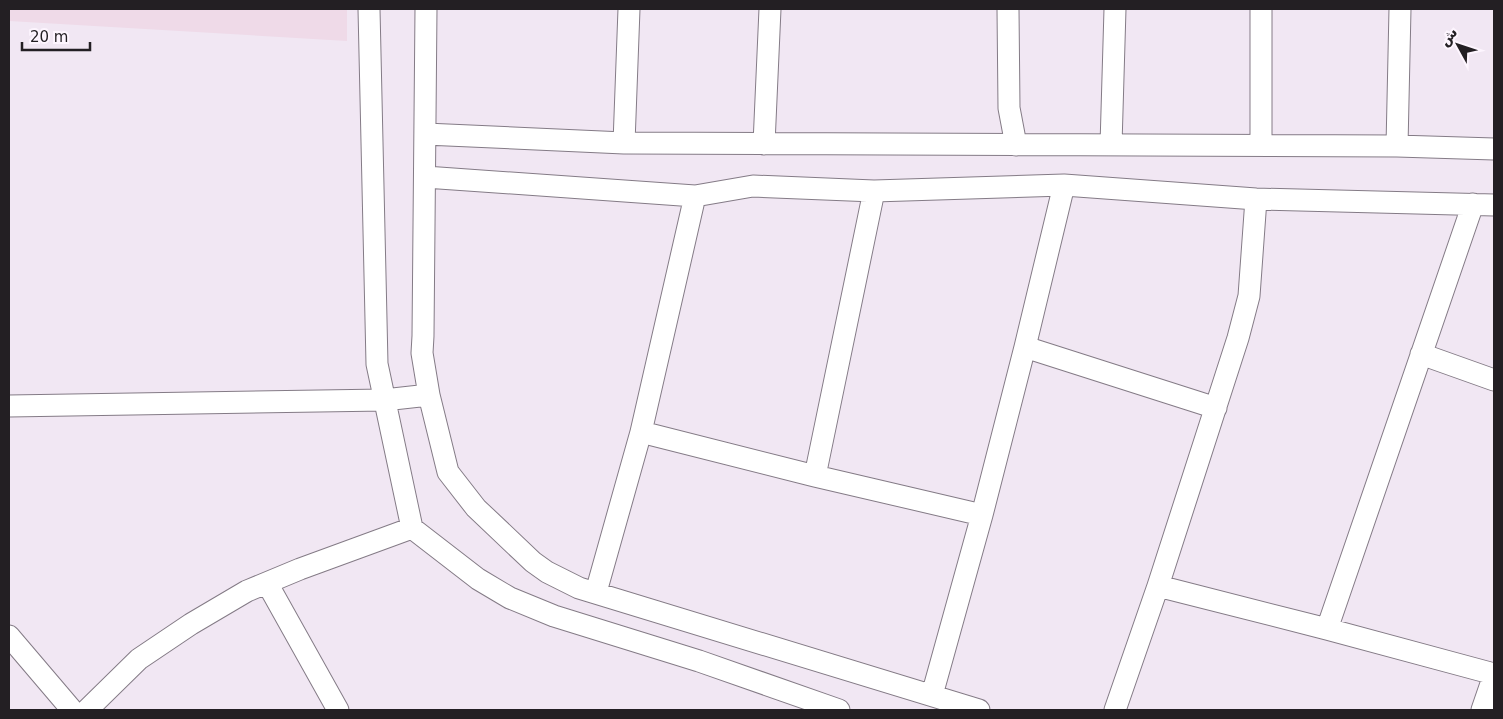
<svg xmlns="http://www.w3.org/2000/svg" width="1503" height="719" font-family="'DejaVu Sans',Cairo,sans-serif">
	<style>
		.industrial { fill: #efdae8 }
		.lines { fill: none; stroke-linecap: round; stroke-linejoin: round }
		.minor-casing { stroke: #847b86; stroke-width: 23 }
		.minor { stroke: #fff; stroke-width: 21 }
	</style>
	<rect width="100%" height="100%" fill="#f1e7f3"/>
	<path class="industrial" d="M9,9H347V41L9,21Z"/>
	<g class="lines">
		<g class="minor-casing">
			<path id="minor" d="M369,9L377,364L412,528L478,579L510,598L554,616L699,661L839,710
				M426,9L423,336L422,353L429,395L448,472L476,508L533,562L547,572L579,588L979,710
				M1008,9L1009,108L1016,145
				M1261,9V145
				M425,134L624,143L1397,146L1494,149
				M624,143L629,9
				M764,144L770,9
				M1111,145L1115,9
				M1397,146L1400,9
				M425,177L695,196L753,186L874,191L1064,185L1256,199L1494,205
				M1025,347L1216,408
				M1421,354L1494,380
				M9,406L384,400L429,395
				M641,432L815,476L982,515
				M815,476L874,191
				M267,583L338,710
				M1158,586L1327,629L1494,674
				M596,592L641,432L695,196
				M1327,629L1473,204
				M9,636L72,710
				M932,695L982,515L1025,347L1064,185
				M87,710L139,659L191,624L247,591L300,569L412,528
				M1115,710L1158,586L1238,338L1249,296L1256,199
				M1482,710L1494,675"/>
		</g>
		<use href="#minor" class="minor"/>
	</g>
	<rect width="1503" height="719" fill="none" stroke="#231f23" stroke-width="20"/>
	<g transform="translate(1458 45) rotate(310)" stroke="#fdf5fe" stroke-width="4" paint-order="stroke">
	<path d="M0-4L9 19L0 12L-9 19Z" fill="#231f23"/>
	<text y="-8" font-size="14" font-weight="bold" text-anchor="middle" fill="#231f23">ش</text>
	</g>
	<path d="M22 42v8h68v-8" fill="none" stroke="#231f23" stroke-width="2.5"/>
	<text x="30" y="42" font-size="15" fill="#231f23" stroke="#fdf5fe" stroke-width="4" paint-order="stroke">20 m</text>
</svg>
